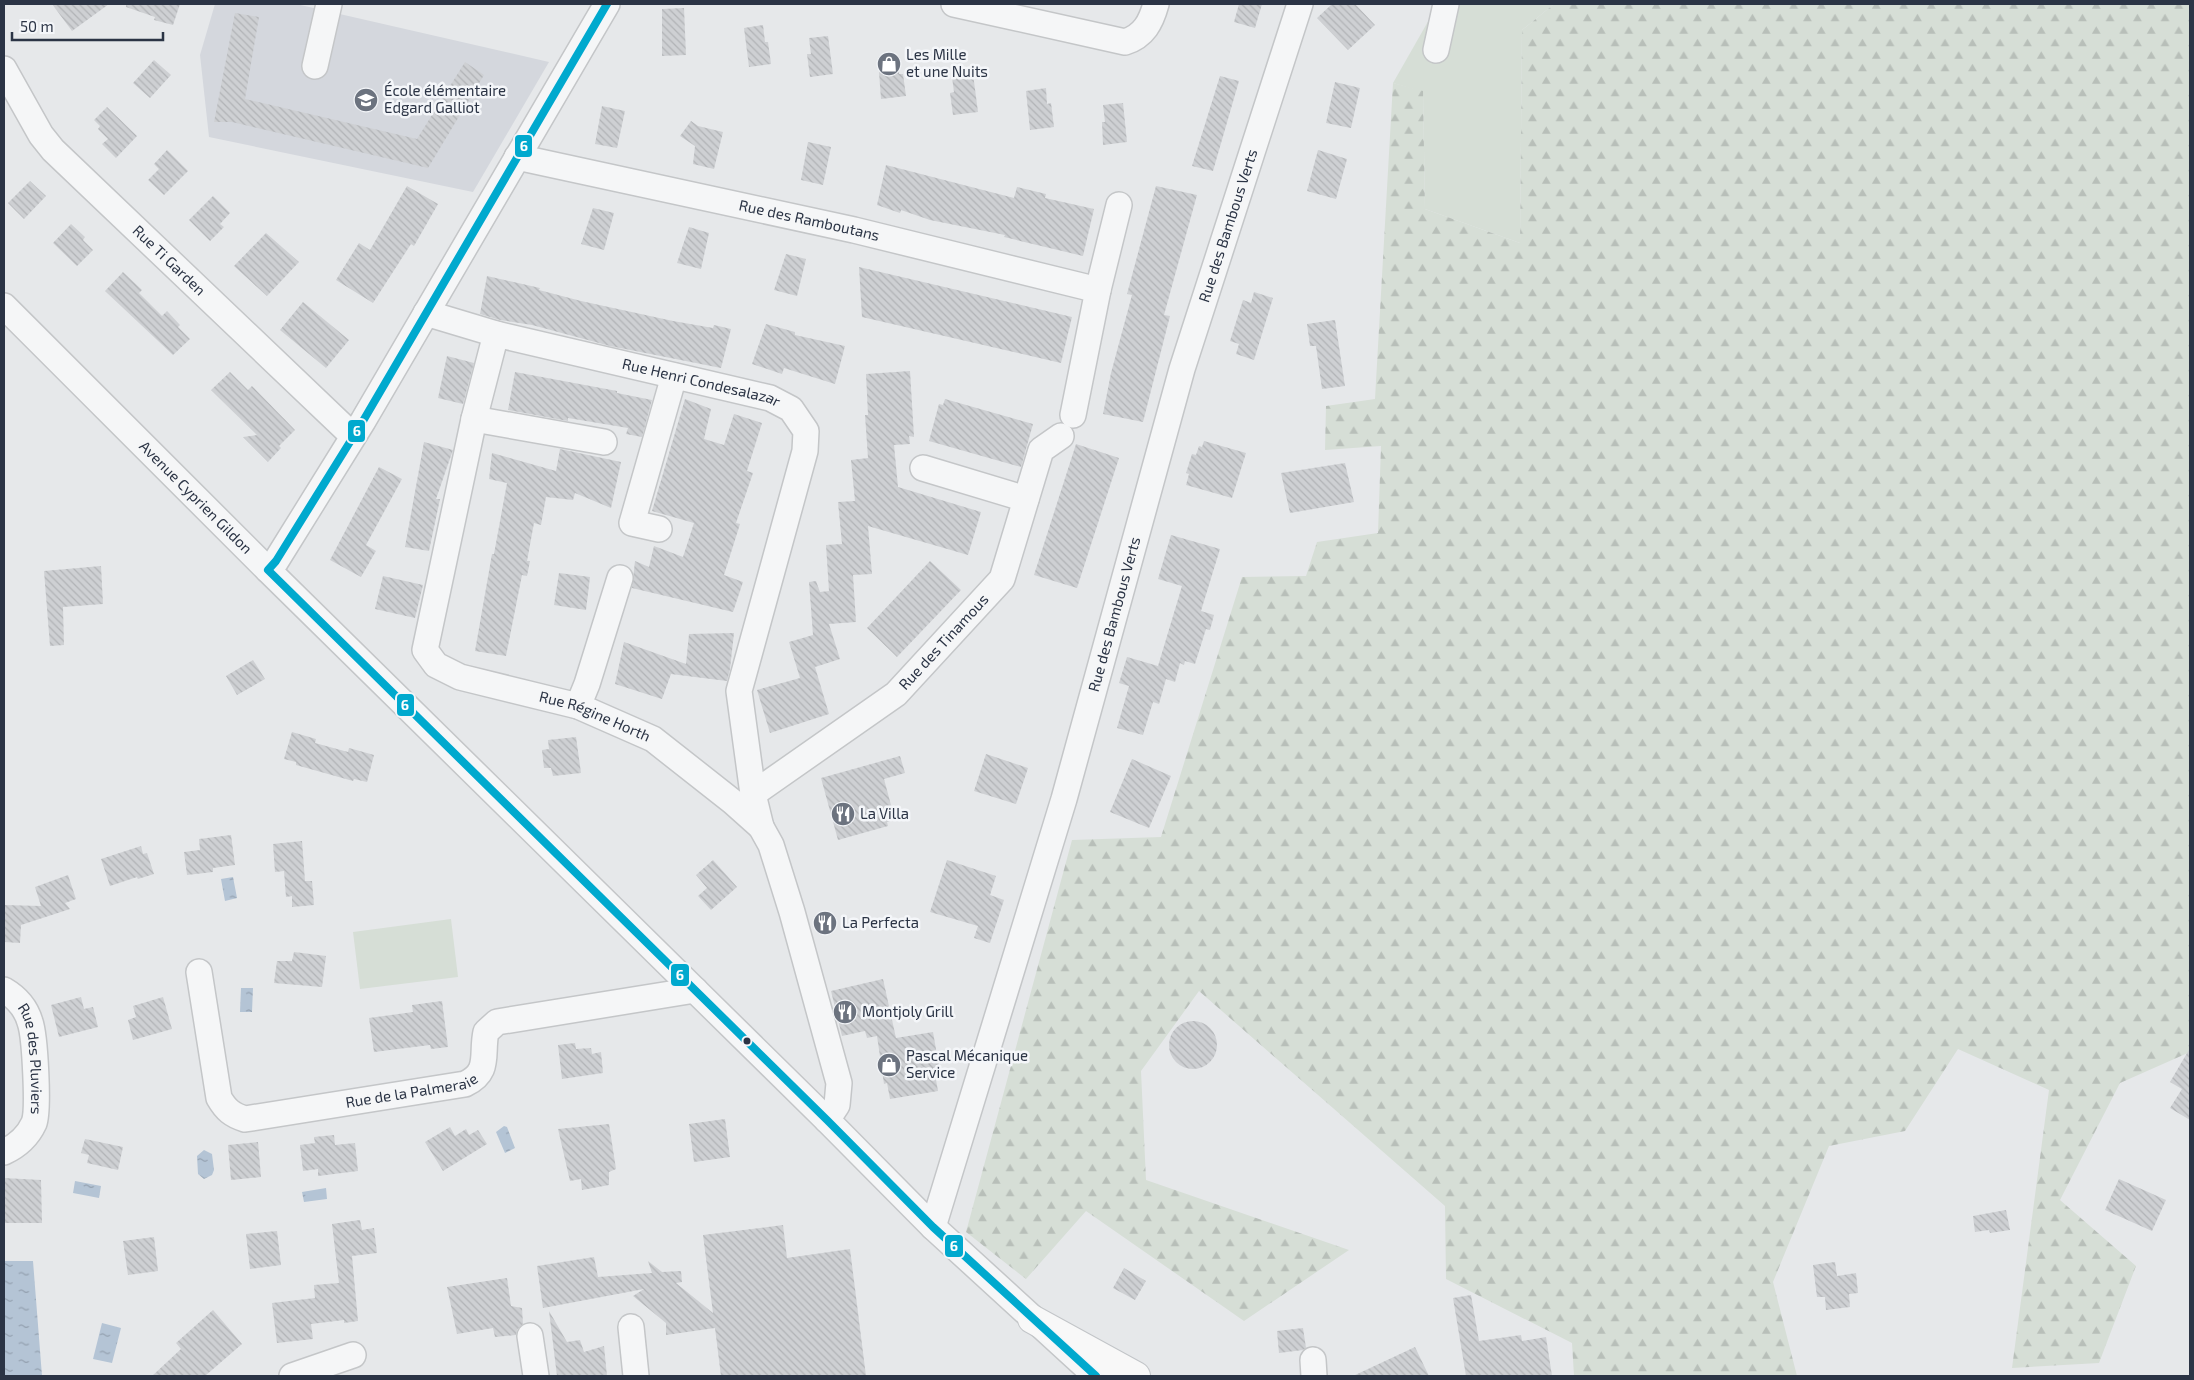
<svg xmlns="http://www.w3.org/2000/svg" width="2194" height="1380" font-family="'Exo 2',sans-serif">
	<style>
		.built { fill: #d4d7dd }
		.green { fill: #d6ded6 }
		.forest { fill: url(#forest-firs) }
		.water { fill: url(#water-ripples) }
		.building { fill: url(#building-back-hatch) }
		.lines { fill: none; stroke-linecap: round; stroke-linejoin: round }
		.minor-casing { stroke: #c4c6c8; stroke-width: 28 }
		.major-casing { stroke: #c2c5c8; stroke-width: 30 }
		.minor { stroke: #f5f6f7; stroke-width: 25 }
		.major { stroke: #f8f8f8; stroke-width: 28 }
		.bus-1-casing { stroke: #f4f6f9; stroke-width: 11 }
		.bus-1 { stroke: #00a9ce; stroke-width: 8 }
		.bus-dot { fill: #2b3445; stroke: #f4f6f9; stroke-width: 2 }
		.labels { text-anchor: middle; stroke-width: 5; stroke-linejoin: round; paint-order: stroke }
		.poi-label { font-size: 15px; fill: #2b3445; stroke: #f4f6f9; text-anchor: start }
		.street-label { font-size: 15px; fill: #2b3445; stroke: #f4f6f9 }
		.line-badge { stroke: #f4f6f9; stroke-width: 2 }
		.badge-label { font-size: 14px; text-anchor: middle; font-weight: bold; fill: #fff }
	</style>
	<defs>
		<pattern id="forest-firs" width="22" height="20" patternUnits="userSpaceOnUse" patternTransform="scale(1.25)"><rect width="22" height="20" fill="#d6ded6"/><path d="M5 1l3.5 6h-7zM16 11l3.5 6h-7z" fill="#b8bfb9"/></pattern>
		<pattern id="water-ripples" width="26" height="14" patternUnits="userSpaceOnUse" patternTransform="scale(1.25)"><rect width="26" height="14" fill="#b4c4d5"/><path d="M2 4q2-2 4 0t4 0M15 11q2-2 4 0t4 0" fill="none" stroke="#93a0af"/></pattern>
		<pattern id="building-back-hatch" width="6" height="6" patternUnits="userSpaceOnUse" patternTransform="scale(1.25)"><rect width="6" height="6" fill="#ced0d3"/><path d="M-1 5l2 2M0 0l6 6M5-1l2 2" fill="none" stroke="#b1b3b6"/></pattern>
	</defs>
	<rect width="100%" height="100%" fill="#e6e8ea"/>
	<path class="built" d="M215,4H296L549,62L473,192L209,137L200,55Z"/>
	<path class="green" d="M1438,4H1554L1522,30L1520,243L1425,209L1423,92L1393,83Z
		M451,919L458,977L360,989L353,932Z"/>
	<path class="forest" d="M1554,4H2190V1052L2120,1083L2060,1200L2136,1266L2099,1363L2012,1368L2049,1090L1958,1049L1905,1131L1829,1146L1773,1282L1797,1376H1574L1572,1343L1446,1279L1445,1206L1199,991L1141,1071L1146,1180L1349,1250L1244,1321L1086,1211L1026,1279L966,1232L1072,840L1161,837L1242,577L1306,576L1317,542L1378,533L1381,446L1325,450L1326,406L1375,399L1393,83L1423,91L1425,209L1520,243L1522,30Z"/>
	<path class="water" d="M233,877L237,898L225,901L221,879Z
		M241,988H253L252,1012H240Z
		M504,1126L507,1127L515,1148L505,1153L496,1132Z
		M204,1150L212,1154L214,1170L212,1175L204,1179L198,1174L197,1156Z
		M75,1181L101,1186L99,1198L73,1193Z
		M326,1188L327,1199L304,1202L302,1192Z
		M4,1261H33L42,1376H4Z
		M102,1323L121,1328L112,1363L93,1359Z"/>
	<path class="building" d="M52,4H109L72,31Z
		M126,4H180L173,25L154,20L155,17L126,7Z
		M1239,4H1262L1255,28L1234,22Z
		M1332,4H1355L1375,25L1348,50L1317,18Z
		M684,8L686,55L662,56V9Z
		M235,13L259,17L245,99L417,139L465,62L484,75L428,168L232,122H214Z
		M763,25L765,42H768L771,64L749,67L744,28Z
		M828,36L833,74L810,77L807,54H811L809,38Z
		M897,57L899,74H903L906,96L881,99L878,59Z
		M154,60L171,75L150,98L133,83Z
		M973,74L978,112L953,115L950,93L954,92L952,77Z
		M1220,76L1239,81L1213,171L1192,166Z
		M1335,82L1360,88L1351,128L1326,123Z
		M1046,88L1047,104L1051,103L1054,127L1030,130L1026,91Z
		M1123,103L1127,142L1103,145L1102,122H1105L1103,105Z
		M602,106L625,111L617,148L595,144Z
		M107,107L137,136L116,158L102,144L108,139L98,129L100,126L94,120Z
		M691,121L698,126L723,132L714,169L693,164L695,146L680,136Z
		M808,142L831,147L823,185L801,180Z
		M167,150L188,171L164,195L148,180L159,169L154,164Z
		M1318,150L1347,159L1336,199L1307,191Z
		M886,165L1014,198L1017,187L1046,194L1045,198L1094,209L1083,256L1004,237L1005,235L930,220L901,210L900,213L877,205Z
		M30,181L46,196L24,219L8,203Z
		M407,186L438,204L414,246L411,244L373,303L336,280L359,243L370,250Z
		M1156,186L1197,195L1164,315L1170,316L1143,422L1103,414L1111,373L1132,295L1127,294Z
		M213,196L230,213L220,224L224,227L210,241L189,220Z
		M593,208L614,213L604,250L581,244Z
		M71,224L85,237L83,240L93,250L77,266L53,243Z
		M689,227L709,233L701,269L677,263Z
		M266,233L299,262L267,296L234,266Z
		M786,254L806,259L797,296L774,290Z
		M859,267L1072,317L1061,363L862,317Z
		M123,272L142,290L139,293L162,316L167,311L180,325L178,327L190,339L173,355L105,291Z
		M487,276L540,288L539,290L581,301L673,321L713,328L714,325L731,329L721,368L610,346L532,325L500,320L480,314Z
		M1254,292L1273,298L1254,360L1236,354L1239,344L1230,341L1243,300L1251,303Z
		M303,302L349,340L326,368L280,330Z
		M1335,320L1345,386L1322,389L1316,346H1310L1307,324Z
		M766,324L795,332V335L845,346L835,384L784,368L782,374L752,364Z
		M447,356L474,363L463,404L438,398Z
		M910,371L914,437L909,436L910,444L894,445L898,487L981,512L968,555L868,526L872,574L853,575L856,622L829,624L840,659L815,667L829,714L770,733L757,690L800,678L789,642L813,635L809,582L816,581L820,592L829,591L826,545L842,544L838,502L855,501L851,460L868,458L865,415H868L866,374Z
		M230,372L248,390L252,386L295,430L279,446L281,448L268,462L243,437L257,435L211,390Z
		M515,372L617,391V393L652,400L642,437L626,434L628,428L568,418V421L508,410Z
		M685,399L711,409L704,439L724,445L734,414L762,423L747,471L753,473L736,523L740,524L724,575L743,582L733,612L632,588L635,561L649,567L654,546L683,557L694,523L652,511Z
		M945,399L1033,424L1021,467L929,441L939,404L943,405Z
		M1204,441L1246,453L1232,498L1186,485L1189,474L1186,473L1192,454L1196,455L1199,446L1202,447Z
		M424,442L453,450L436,499H440L429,551L405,547Z
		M1076,444L1119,458L1077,588L1034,575Z
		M560,449L621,462L611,508L575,493L573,500L546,497L541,525L534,523L527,561H530L527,576L522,575L506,656L475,651L492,554H494L507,483L489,479L492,453L556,471Z
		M1345,463L1354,502L1290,513L1281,473Z
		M379,467L402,479L366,545L376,551L361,577L330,560Z
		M1171,535L1220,549L1201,611L1214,615L1210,630L1206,629L1195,664L1185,661L1184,665L1180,663L1175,682L1166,679L1159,704L1153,702L1143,735L1117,728L1129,686L1119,683L1127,657L1158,666L1182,586L1158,579Z
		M930,561L961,590L897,657L867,628Z
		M101,566L103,604L63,607L64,645L50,646L44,571Z
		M559,573L590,577L586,610L554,605Z
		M383,576L423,585L415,618L375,609Z
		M734,633L730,669L727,681L671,674L662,699L615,684L624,642L686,664L689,634Z
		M253,660L265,679L237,695L226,676Z
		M292,732L316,739L315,743L348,752L349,748L374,755L367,782L354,779L353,781L296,765V762L284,759Z
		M576,737L581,773L553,776L551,768H544L542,750L549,749L548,740Z
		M986,754L1028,768L1016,804L974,791Z
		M900,756L905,773L884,779L895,820L887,822L888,826L838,840L821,778Z
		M1132,759L1171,776L1149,828L1110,812Z
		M231,835L235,865L213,868V872L187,875L184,852L200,850L199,839Z
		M302,841L305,881H312L314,905L292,907V896L286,897L284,871L275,872L273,844Z
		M141,846L143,854L147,853L154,874L138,879L137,877L110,886L101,859Z
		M713,860L737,887L711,910L698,896L707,888L696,875Z
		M947,860L996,876L990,895L1004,900L990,943L974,938L978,926L930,912Z
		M68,875L76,899L65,903L70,909L21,925L20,943L4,942V905L41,906L35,887Z
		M294,952L326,956L322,987L274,983L277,961H292Z
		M883,979L896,1038L933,1032L940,1072L935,1074L938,1091L890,1099L887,1083L884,1084L877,1036L867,1038L865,1031L842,1036L831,991Z
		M81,997L84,1009L93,1007L98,1027L59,1037L51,1005Z
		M163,997L172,1029L133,1040L128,1020L136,1017L133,1006Z
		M442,1001L448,1047L431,1049L430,1045L374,1052L369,1018L413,1012L412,1005Z
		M1169 1045a24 24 0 1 1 48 0a24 24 0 1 1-48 0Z
		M575,1043L576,1049L591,1048L592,1054L601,1052L603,1073L562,1079L558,1045Z
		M2190,1048V1120L2170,1108L2182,1089L2170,1082Z
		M725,1119L730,1157L694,1162L689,1124Z
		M609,1124L616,1169L609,1172V1185L582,1190L581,1179L570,1181L558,1129Z
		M450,1127L455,1136L466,1129L469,1135L478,1130L487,1144L443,1171L425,1142Z
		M334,1135L335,1145L355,1143L358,1171L318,1176V1169L303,1171L300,1145L315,1143L314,1137Z
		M85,1139L123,1147L118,1170L87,1163L89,1155L81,1153Z
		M258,1142L261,1177L231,1180L228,1145Z
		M4,1178L41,1180L42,1223H4Z
		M2119,1179L2166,1200L2152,1231L2105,1210Z
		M2006,1210L2010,1230L1990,1233L1989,1230L1975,1232L1973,1216Z
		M360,1220L362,1230L374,1228L377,1253L352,1256L358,1321L344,1323V1320L311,1324L313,1339L277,1343L272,1303L315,1298L314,1285L339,1283L332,1224Z
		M783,1225L787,1258L850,1249L866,1376H721L715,1328L666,1335V1323L633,1296L644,1289L543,1308L537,1266L594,1257L598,1277L652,1273L648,1261L662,1272L681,1271L682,1282L676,1283L713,1313L703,1235Z
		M277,1231L281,1265L250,1269L246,1234Z
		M154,1237L158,1271L128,1275L123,1241Z
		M1835,1262L1837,1276L1856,1273L1858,1293L1849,1294L1850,1307L1826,1310L1825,1297H1817L1813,1265Z
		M1124,1268L1146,1281L1135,1300L1113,1288Z
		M507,1278L511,1306L522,1308L523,1324L517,1330L516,1335L495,1337L493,1328L457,1334L447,1287Z
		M1471,1295L1479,1341L1521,1335L1522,1341L1546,1337L1552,1376H1466L1453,1298Z
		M213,1310L242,1344L205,1376H152L181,1349L176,1343Z
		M549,1311L567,1342L580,1340L584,1352L604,1346L607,1376H557Z
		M1303,1328L1306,1348L1303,1350L1279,1353L1277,1331Z
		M1415,1347L1429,1376H1353Z"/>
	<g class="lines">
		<g class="minor-casing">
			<g id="minor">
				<path d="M954,4L1125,42C1144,36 1151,22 1156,4"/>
				<path d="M1436,50L1446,4"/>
				<path d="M315,66L329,4"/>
				<path id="s1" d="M4,69L41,135L53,150L353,436"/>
				<path id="s2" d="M517,157L854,230L1098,290L1073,415"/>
				<path d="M1098,290L1119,205"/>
				<path id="s3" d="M4,306L268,570L827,1120L933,1227L1096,1376"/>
				<path id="s4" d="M426,313L496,334L770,398L791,409L806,431L805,451L739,691L753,794L761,827"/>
				<path id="s5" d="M496,334L474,419L425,650L436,665L460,677L578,706L653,739L733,802L761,827L771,845L792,912L839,1083L837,1105L827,1120"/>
				<path d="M474,419L604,442"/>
				<path d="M923,468L1026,499"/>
				<path d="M659,529L632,523L674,376"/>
				<path d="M268,570L276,561L363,421L607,4"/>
				<path d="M578,706L587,684L620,578"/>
				<path id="s6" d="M753,794L896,694L1002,579L1041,450L1061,436"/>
				<path id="s7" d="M199,972L219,1098C226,1110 232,1115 245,1119L465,1084C491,1072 481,1054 486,1032L497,1022L695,990"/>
				<path id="s8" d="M4,990C16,997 26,1008 30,1022C35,1036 39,1110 34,1123C28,1136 17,1146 4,1152"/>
				<path id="s9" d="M933,1227L1064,799L1182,369L1300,4"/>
				<path d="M631,1327L636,1376"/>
				<path d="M530,1336L536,1376"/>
				<path d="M1313,1360L1314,1376"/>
				<path d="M292,1376L353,1355"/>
			</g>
		</g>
		<g class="major-casing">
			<path id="major" d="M1032,1319L1136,1376"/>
		</g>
		<use href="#minor" class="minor"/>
		<use href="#major" class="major"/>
		<g class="bus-1-casing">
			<path id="bus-1" d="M268,570L827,1120L933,1227L1096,1376
				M268,570L276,561L363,421L607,4"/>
		</g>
		<use href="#bus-1" class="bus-1"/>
	</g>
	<defs>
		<g id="shop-disc" transform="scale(1.25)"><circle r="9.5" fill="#6c737f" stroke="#f4f6f9"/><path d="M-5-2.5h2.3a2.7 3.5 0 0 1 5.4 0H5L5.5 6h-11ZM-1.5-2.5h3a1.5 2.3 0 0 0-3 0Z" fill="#fff"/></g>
		<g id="school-disc" transform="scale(1.25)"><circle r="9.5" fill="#6c737f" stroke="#f4f6f9"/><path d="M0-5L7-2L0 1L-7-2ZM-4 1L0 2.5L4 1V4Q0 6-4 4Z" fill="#fff"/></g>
		<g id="restaurant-disc" transform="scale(1.25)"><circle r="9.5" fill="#6c737f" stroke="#f4f6f9"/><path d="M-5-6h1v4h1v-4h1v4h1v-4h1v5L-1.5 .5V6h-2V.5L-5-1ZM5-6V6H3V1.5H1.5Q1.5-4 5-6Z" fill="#fff"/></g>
	</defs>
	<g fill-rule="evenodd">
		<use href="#shop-disc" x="889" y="64"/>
		<use href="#school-disc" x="366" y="100"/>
		<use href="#restaurant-disc" x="843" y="814"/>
		<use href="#restaurant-disc" x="825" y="923"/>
		<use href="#restaurant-disc" x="845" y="1012"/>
		<use href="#shop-disc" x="889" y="1065"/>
	</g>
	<circle class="bus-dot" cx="747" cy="1041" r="4.5"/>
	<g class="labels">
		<g class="poi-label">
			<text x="906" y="60">Les Mille<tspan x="906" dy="17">et une Nuits</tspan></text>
			<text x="384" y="96">École élémentaire<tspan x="384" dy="17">Edgard Galliot</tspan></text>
			<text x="860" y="819">La Villa</text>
			<text x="842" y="928">La Perfecta</text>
			<text x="862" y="1017">Montjoly Grill</text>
			<text x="906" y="1061">Pascal Mécanique<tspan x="906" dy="17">Service</tspan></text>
		</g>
		<g class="street-label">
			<text dy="5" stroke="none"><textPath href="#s2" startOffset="299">Rue des Ramboutans</textPath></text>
			<text dy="5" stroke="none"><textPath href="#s9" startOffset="1044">Rue des Bambous Verts</textPath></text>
			<text dy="5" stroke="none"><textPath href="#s1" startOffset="255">Rue Ti Garden</textPath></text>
			<text dy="5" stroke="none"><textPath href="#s4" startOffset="284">Rue Henri Condesalazar</textPath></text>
			<text dy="5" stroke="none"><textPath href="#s3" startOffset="271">Avenue Cyprien Gildon</textPath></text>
			<text dy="5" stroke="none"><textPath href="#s9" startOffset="639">Rue des Bambous Verts</textPath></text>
			<text dy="5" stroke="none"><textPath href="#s6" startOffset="245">Rue des Tinamous</textPath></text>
			<text dy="5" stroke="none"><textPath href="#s5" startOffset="510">Rue Régine Horth</textPath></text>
			<text dy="5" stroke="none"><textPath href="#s8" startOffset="79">Rue des Pluviers</textPath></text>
			<text dy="5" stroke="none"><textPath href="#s7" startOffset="331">Rue de la Palmeraie</textPath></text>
		</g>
	</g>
	<g class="line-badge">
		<rect x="514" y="134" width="19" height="24" rx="5" fill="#00a9ce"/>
		<rect x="347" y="419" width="19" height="24" rx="5" fill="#00a9ce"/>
		<rect x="396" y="693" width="19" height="24" rx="5" fill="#00a9ce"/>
		<rect x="670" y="963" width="20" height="24" rx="5" fill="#00a9ce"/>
		<rect x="944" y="1234" width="20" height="24" rx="5" fill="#00a9ce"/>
	</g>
	<g class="badge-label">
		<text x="524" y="151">6</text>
		<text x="357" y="436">6</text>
		<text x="405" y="710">6</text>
		<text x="680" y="980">6</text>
		<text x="954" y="1251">6</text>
	</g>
	<rect width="2194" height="1380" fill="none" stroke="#2b3445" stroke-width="10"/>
	<path d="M12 32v8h151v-8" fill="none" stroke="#2b3445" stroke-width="2.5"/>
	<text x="20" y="32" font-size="15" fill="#2b3445" stroke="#f4f6f9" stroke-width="4" paint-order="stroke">50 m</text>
</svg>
